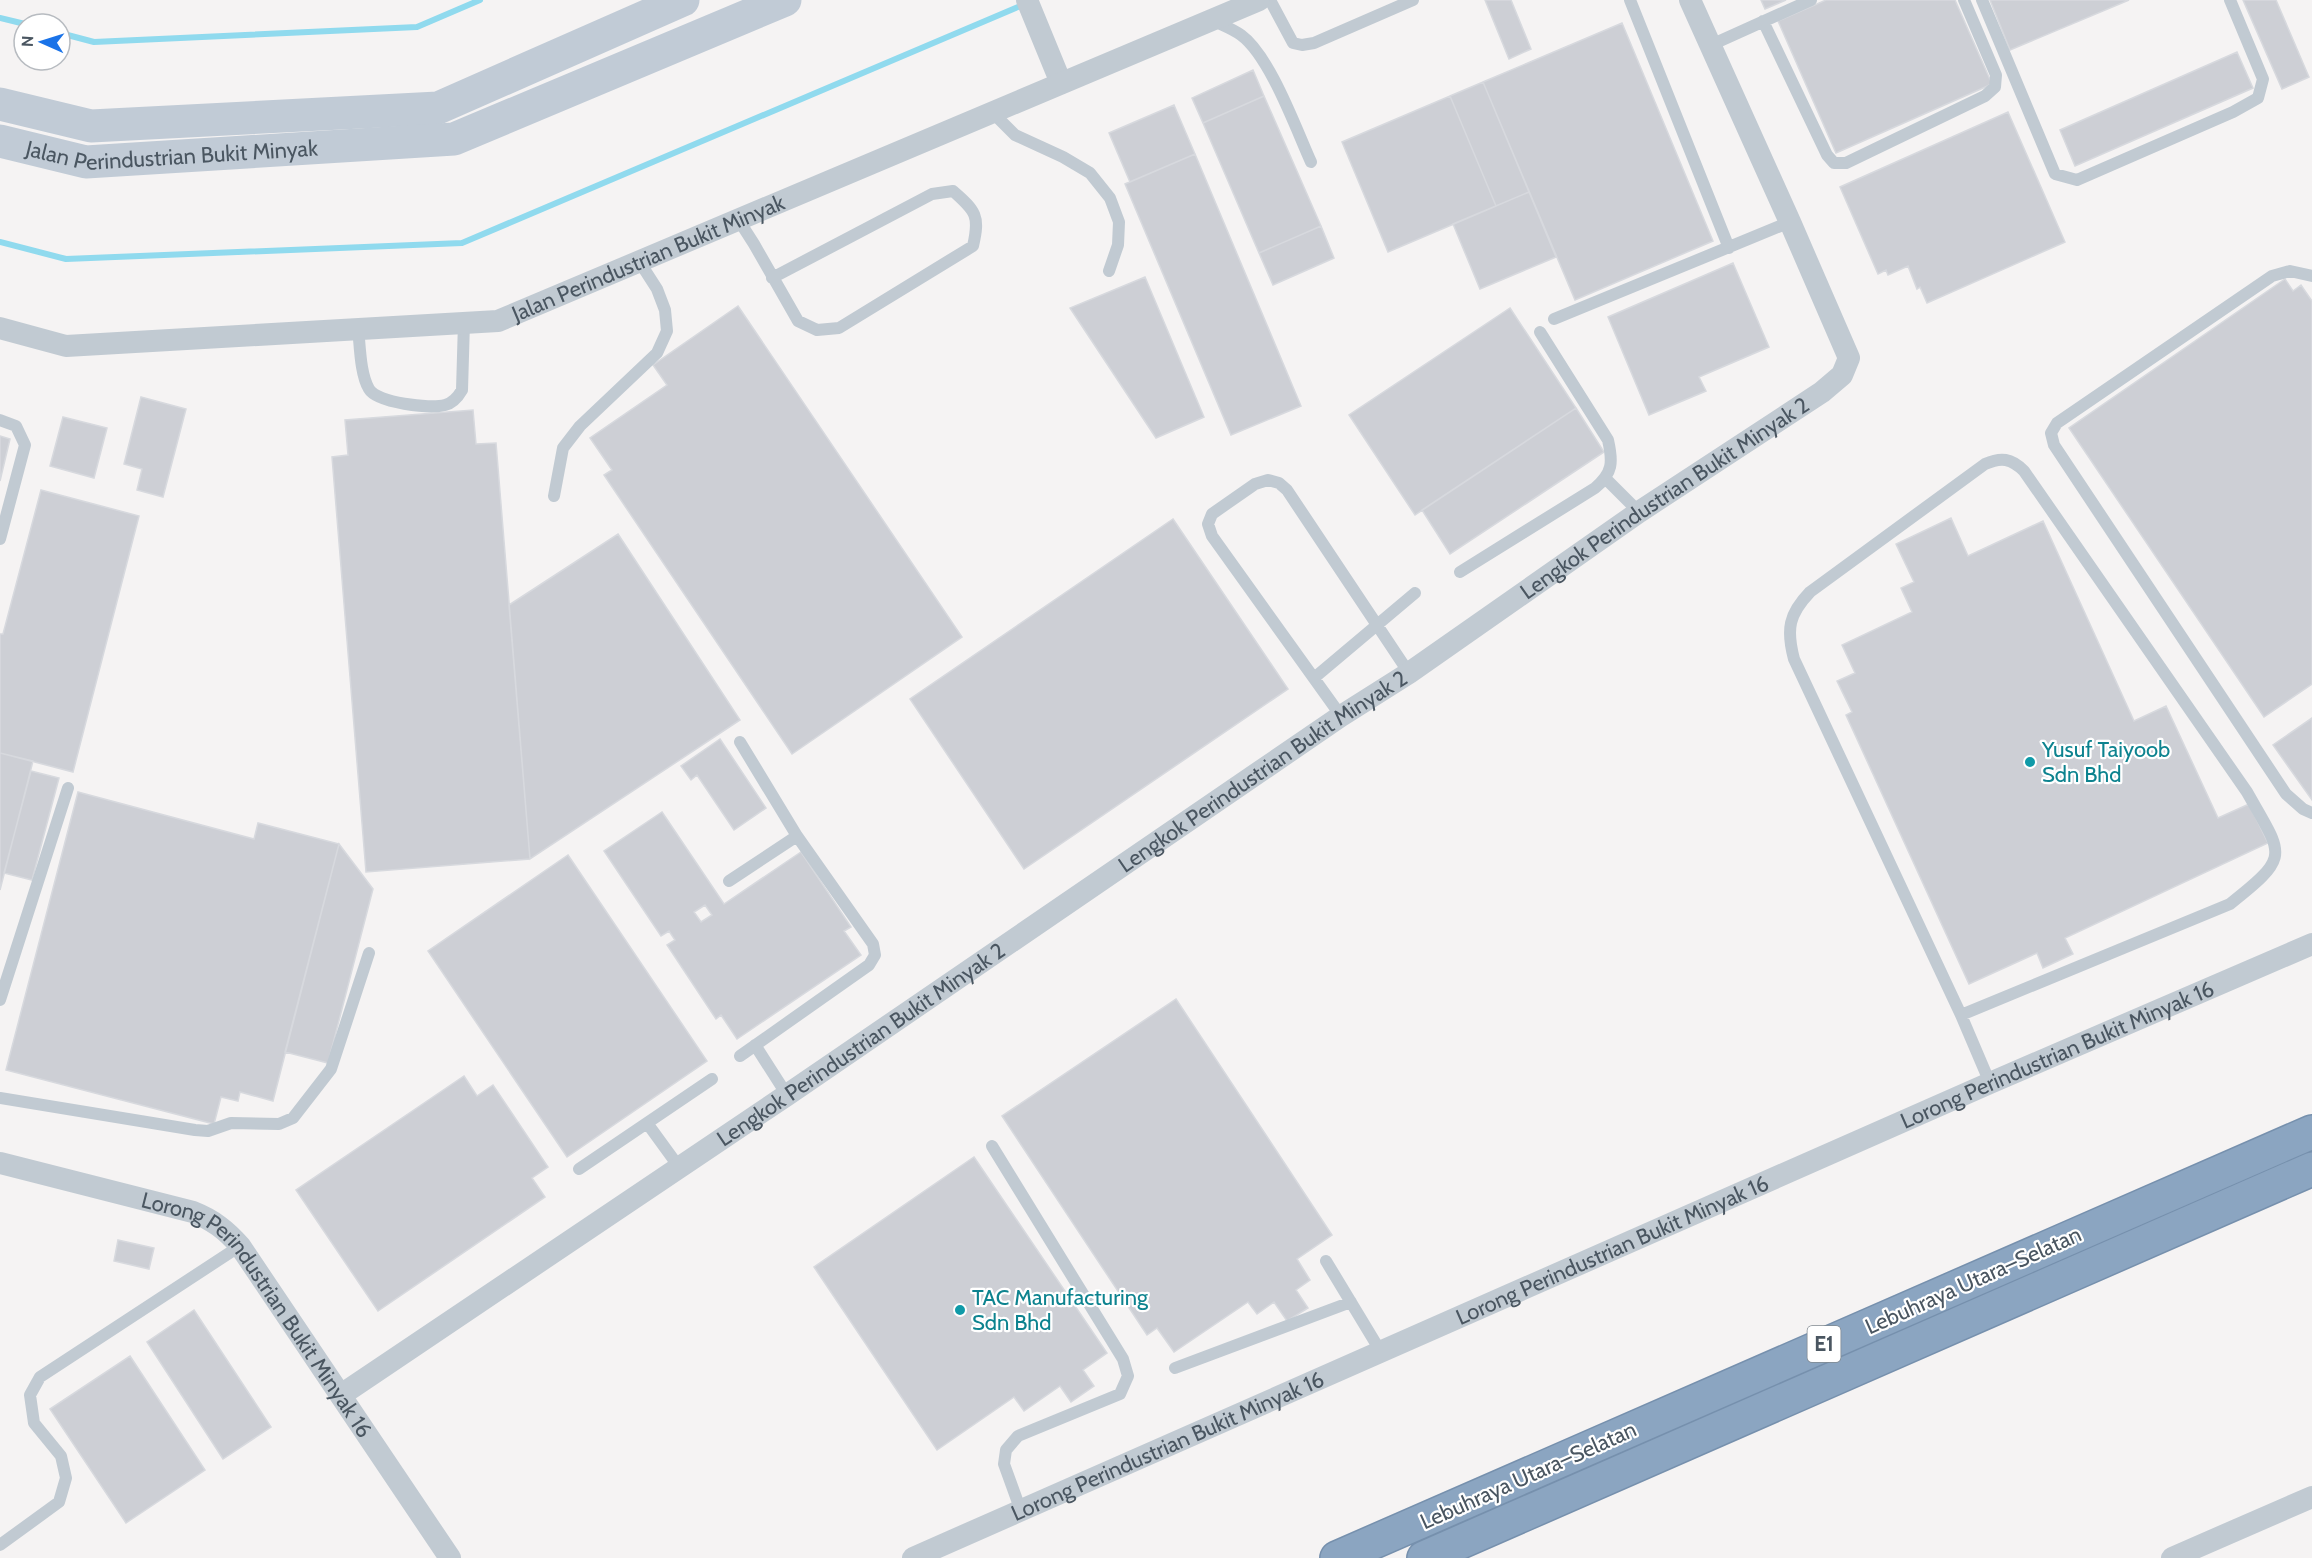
<svg xmlns="http://www.w3.org/2000/svg" width="2312" height="1558" font-family="Cabin,sans-serif">
	<style>
		.lines { fill: none; stroke-linecap: round; stroke-linejoin: round }
		.stream { stroke: #90daee; stroke-width: 6 }
		.building { fill: #cdcfd5; stroke: #d7d9de; stroke-width: 1.5; fill-rule: evenodd }
		.highway-casing { stroke: #7690ad; stroke-width: 36 }
		.lane { stroke: #c1cad2; stroke-width: 12 }
		.street { stroke: #c1cad2; stroke-width: 22 }
		.secondary { stroke: #c1cbd6; stroke-width: 33 }
		.highway { stroke: #8ba5c1; stroke-width: 33 }
		.culture-dot { fill: #0f9aa8; stroke: #fff; stroke-width: 2 }
		.labels { text-anchor: middle; stroke-width: 4.5; stroke-linejoin: round; paint-order: stroke }
		.shield { fill: #fff; stroke: #808990; stroke-width: 1.5 }
		.shield-label { font-size: 21px; font-weight: bold; fill: #4a5661 }
		.street-label { font-size: 22px; fill: #4a5661; stroke: #fff }
		.culture-label { font-size: 22px; fill: #0d838f; stroke: #fff; text-anchor: start }
	</style>
	<rect width="100%" height="100%" fill="#f5f3f3"/>
	<g class="lines">
		<path class="stream" d="M0,18L25,24
			M60,33L94,42L417,27L480,0
			M0,242L66,259L462,243L1025,4"/>
	</g>
	<path class="building" d="M1485,0H1511L1531,49L1509,59Z
		M1761,0H1786L1765,9Z
		M1826,0H1955L1992,84L1836,153L1778,21Z
		M1990,0H2129L2010,50Z
		M2243,0H2276L2309,77L2282,89Z
		M1622,23L1713,241L1575,300L1483,82Z
		M2237,52L2253,88L2075,166L2060,130Z
		M1253,70L1264,96L1203,123L1192,98Z
		M1483,82L1529,192L1496,206L1450,96Z
		M1264,96L1321,226L1259,253L1203,123Z
		M1450,96L1496,206L1388,252L1342,142Z
		M1174,105L1195,154L1130,182L1109,133Z
		M2008,112L2065,242L1927,303L1920,287L1917,289L1908,266L1888,275L1886,270L1878,274L1840,187Z
		M1195,154L1301,406L1231,435L1125,184Z
		M1529,192L1556,257L1480,289L1453,224Z
		M1321,226L1334,258L1273,285L1259,253Z
		M1733,263L1769,347L1699,377L1706,391L1649,415L1608,317Z
		M1145,277L1204,417L1156,438L1070,308Z
		M2285,279L2293,291L2301,285L2312,301V684L2264,717L2069,428Z
		M738,306L962,637L792,754L604,475L612,470L590,438L667,385L653,365Z
		M1510,308L1576,408L1415,515L1349,415Z
		M141,397L186,409L163,497L137,490L142,469L124,464Z
		M1576,408L1604,452L1450,554L1422,510Z
		M473,410L476,444L496,443L530,859L366,872L332,457L348,455L345,420Z
		M63,417L107,428L94,478L50,466Z
		M0,436L10,439L0,481Z
		M41,490L139,516L73,772L0,753V634H3Z
		M1951,518L1968,556L2043,521L2134,721L2166,706L2218,818L2249,804L2268,843L2065,938L2073,954L2043,968L2037,953L1969,984L1846,715L1852,712L1837,681L1855,673L1842,645L1912,612L1901,588L1914,582L1896,544Z
		M1173,519L1288,689L1024,869L910,699Z
		M618,534L740,720L530,859L509,605Z
		M2312,718V800L2273,745Z
		M720,739L766,808L734,830L697,775L691,780L681,766Z
		M0,753L33,761L0,890Z
		M31,771L59,778L32,880L4,873Z
		M78,792L254,839L258,823L339,844L273,1101L240,1092L238,1101L221,1097L214,1124L6,1070Z
		M662,812L724,904L801,852L851,927L844,931L861,955L737,1039L721,1015L716,1019L667,945L675,940L669,931L661,936L604,851ZM705,905L712,915L701,922L694,912Z
		M339,844L373,889L328,1063L285,1052Z
		M568,855L707,1061L567,1157L428,951Z
		M1176,999L1332,1235L1297,1259L1310,1280L1296,1290L1308,1308L1287,1321L1274,1302L1257,1314L1248,1302L1174,1352L1157,1328L1147,1335L1002,1116Z
		M464,1076L477,1096L493,1085L548,1167L532,1178L545,1197L378,1311L296,1190Z
		M974,1157L1107,1353L1083,1370L1094,1386L1071,1402L1060,1386L1024,1411L1014,1397L937,1450L814,1267Z
		M118,1240L154,1248L149,1269L114,1261Z
		M194,1310L271,1427L223,1459L147,1342Z
		M130,1356L205,1470L126,1523L50,1409Z"/>
	<g class="lines">
		<g class="highway-casing">
			<path id="highway" d="M1337,1558L2312,1132
				M1424,1558L2312,1169"/>
		</g>
		<path class="lane" d="M1270,0L1293,43L1302,45L1314,43L1413,0
			M1630,0L1729,248
			M1982,0L2055,174L2077,180L2233,112L2258,98L2263,79L2230,0
			M1212,20C1222,25 1233,29 1241,35C1270,56 1296,129 1311,162
			M1763,21L1827,155L1834,163H1846L1985,96L1995,87L1996,75L1964,0
			M1711,45L1811,0
			M992,112L1015,135L1063,157L1090,173L1110,198L1119,222L1118,245L1109,271
			M738,219L754,244L798,321L817,330L839,328L973,246C980,216 976,211 953,191L932,194L772,278
			M2312,276L2290,271L2272,276L2057,423L2051,433L2054,445L2286,794L2303,809L2312,813
			M1554,319L1790,222
			M358,328C360,345 360,374 369,389C377,403 430,409 445,405C453,403 458,397 462,390L464,322
			M0,420L16,426L25,445L0,539
			M1606,479L1639,512
			M554,496L563,448L580,426L657,353L667,331L665,310L657,289L639,261
			M1460,572L1595,488C1613,473 1613,462 1608,440L1540,332
			M1314,678L1415,593
			M1341,716L1212,536L1208,524L1212,514L1255,484L1268,480L1279,483L1287,490L1409,673
			M729,881L797,836
			M0,1000L68,788
			M1961,1015L2230,904C2292,855 2283,856 2247,792L2024,471C2011,458 2001,457 1985,464L1810,592C1789,614 1786,629 1794,659L1961,1015L1990,1083
			M755,1045L787,1095
			M740,1056L869,965L875,955L873,944L797,836L740,742
			M0,1098L195,1130L208,1131L231,1123L279,1124L293,1118L331,1069L369,953
			M647,1123L679,1167
			M992,1146L1123,1359L1128,1376L1120,1394L1018,1436L1006,1450L1004,1464L1021,1511
			M579,1169L712,1079
			M1326,1261L1381,1352
			M1175,1368L1351,1302
			M0,1545L59,1502L66,1478L61,1456L34,1423L30,1395L40,1377L240,1246"/>
		<g class="street">
			<path d="M1027,0L1061,83"/>
			<path id="s1" d="M0,328L66,346L498,321L1259,0"/>
			<path id="s2" d="M0,1163L193,1212C213,1220 226,1230 240,1246L450,1558"/>
			<path id="s3" d="M341,1395L787,1095L1341,716L1409,673L1639,512L1822,392L1842,375L1849,358L1790,222L1690,0"/>
			<path id="s4" d="M913,1558L1990,1083L2312,944"/>
			<path d="M2172,1558L2312,1497"/>
		</g>
		<g class="secondary">
			<path d="M0,104L91,126L438,108L683,0"/>
			<path id="s5" d="M0,141L86,162L454,139L785,0"/>
		</g>
		<use href="#highway" class="highway"/>
	</g>
	<g class="culture-dot">
		<circle cx="2030" cy="762" r="6"/>
		<circle cx="960" cy="1310" r="6"/>
	</g>
	<g class="labels">
		<rect class="shield" x="1807.5" y="1326" width="33" height="36" rx="4.5"/>
		<g class="shield-label">
			<text x="1824" y="1351">E1</text>
		</g>
		<g class="street-label">
			<text dy="8" stroke="none"><textPath href="#s5" startOffset="174">Jalan Perindustrian Bukit Minyak</textPath></text>
			<text dy="8" stroke="none"><textPath href="#s1" startOffset="664">Jalan Perindustrian Bukit Minyak</textPath></text>
			<text dy="8" stroke="none"><textPath href="#s3" startOffset="1599">Lengkok Perindustrian Bukit Minyak 2</textPath></text>
			<text dy="8" stroke="none"><textPath href="#s3" startOffset="1113">Lengkok Perindustrian Bukit Minyak 2</textPath></text>
			<text dy="8" stroke="none"><textPath href="#s3" startOffset="627">Lengkok Perindustrian Bukit Minyak 2</textPath></text>
			<text dy="8" stroke="none"><textPath href="#s4" startOffset="1250">Lorong Perindustrian Bukit Minyak 16</textPath></text>
			<text dy="8" stroke="none"><textPath href="#s4" startOffset="764">Lorong Perindustrian Bukit Minyak 16</textPath></text>
			<text transform="translate(1973 1280) rotate(-24)" y="8">Lebuhraya Utara–Selatan</text>
			<text dy="8" stroke="none"><textPath href="#s2" startOffset="316">Lorong Perindustrian Bukit Minyak 16</textPath></text>
			<text dy="8" stroke="none"><textPath href="#s4" startOffset="278">Lorong Perindustrian Bukit Minyak 16</textPath></text>
			<text transform="translate(1528 1475) rotate(-24)" y="8">Lebuhraya Utara–Selatan</text>
		</g>
		<g class="culture-label">
			<text x="2042" y="757">Yusuf Taiyoob<tspan x="2042" dy="25">Sdn Bhd</tspan></text>
			<text x="972" y="1305">TAC Manufacturing<tspan x="972" dy="25">Sdn Bhd</tspan></text>
		</g>
	</g>
	<g transform="translate(42 42) rotate(273)"><circle r="28" fill="#ffffff" stroke="#b7bbc0" stroke-width="1.5"/>
	<path d="M0-4.5L10 22L0 15L-10 22Z" fill="#1a73e8"/>
	<text y="-9" font-size="16" font-weight="bold" text-anchor="middle" fill="#4a5661">N</text>
	</g>
</svg>
